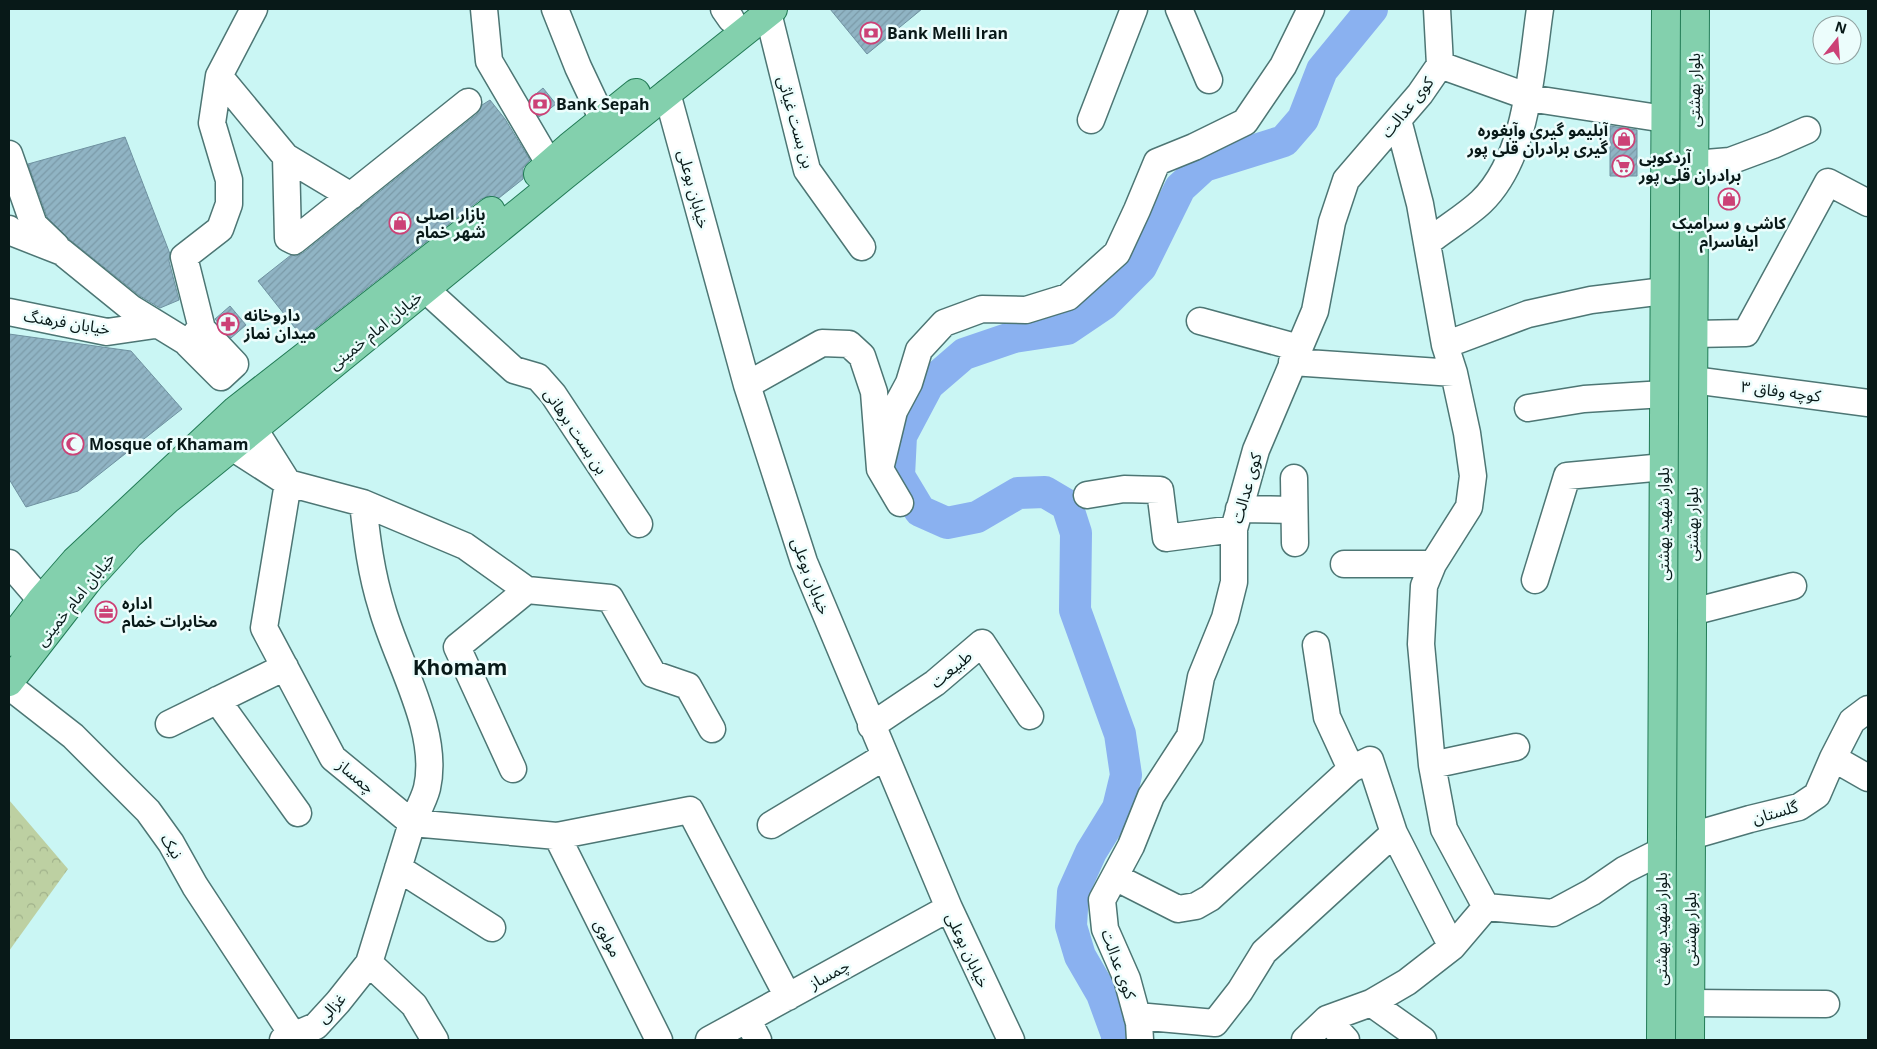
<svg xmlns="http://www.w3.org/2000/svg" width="1877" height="1049" font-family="'Open Sans','Noto Sans Arabic',sans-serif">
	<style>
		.park { fill: url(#park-crowns) }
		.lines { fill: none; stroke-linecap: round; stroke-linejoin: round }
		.river { stroke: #8ab1f0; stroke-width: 32 }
		.building { fill: url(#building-hatch); stroke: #6f92a1 }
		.minor-casing { stroke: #4d7674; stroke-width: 29 }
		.major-casing { stroke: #227b56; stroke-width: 30 }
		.minor { stroke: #fff; stroke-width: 26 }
		.major { stroke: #83d0ad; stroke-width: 28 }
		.labels { text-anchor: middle; stroke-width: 5; stroke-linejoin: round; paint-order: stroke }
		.poi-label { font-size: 16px; font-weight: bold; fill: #081918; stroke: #ecfdfc; text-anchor: start }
		.street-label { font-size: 16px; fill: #081918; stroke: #ecfdfc }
		.district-label { font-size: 21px; font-weight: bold; fill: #081918; stroke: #ecfdfc }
	</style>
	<defs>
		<pattern id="park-crowns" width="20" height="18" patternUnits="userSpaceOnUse" patternTransform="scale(1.25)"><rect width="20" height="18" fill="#bdd0a2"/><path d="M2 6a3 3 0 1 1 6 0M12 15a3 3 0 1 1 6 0" fill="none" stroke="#a1b28b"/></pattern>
		<pattern id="building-hatch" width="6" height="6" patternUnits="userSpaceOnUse" patternTransform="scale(1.25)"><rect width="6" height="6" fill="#90b4c4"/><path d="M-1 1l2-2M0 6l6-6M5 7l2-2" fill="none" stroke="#7b9aa8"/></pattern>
	</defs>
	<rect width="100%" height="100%" fill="#caf6f4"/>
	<path class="park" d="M9,800L68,869L9,951Z"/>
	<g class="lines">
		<path class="river" d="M1117,1040V1035L1102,994L1080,956L1071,926L1073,892L1091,852L1118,808L1126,775L1120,734L1075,610L1076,533L1067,505L1045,492L1018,493L977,517L947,523L920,511L899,476L901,436L928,385L964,354L1014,337L1067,329L1104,304L1141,267L1180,188L1204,166L1284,141L1303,119L1322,70L1372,9"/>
	</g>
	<path class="building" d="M830,9H922L867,54Z
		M543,88L556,104L539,117L529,100Z
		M490,100L505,119L530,160L523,168V179L499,198L489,196L481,199L303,338L258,281L291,255L296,256L303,253L477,114L482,105Z
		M1610,126L1637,130V176H1610Z
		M125,137L170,254L169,261L179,300L160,308L140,296L69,239L47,217L28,164Z
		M230,306L246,325L231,338L215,319Z
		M9,334L131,351L182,409L78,491L26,507L9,479Z"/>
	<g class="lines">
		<g class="minor-casing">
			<path id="minor" d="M484,9L489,61L550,165
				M555,9L578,67L603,120
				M724,9L731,19
				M1179,9L1209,80
				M768,13L807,170L862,247
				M1440,65L1535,99L1665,119
				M219,76L286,157L351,196
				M667,93L747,385L804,562L949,908L1011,1040
				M1091,120L1134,9
				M1398,120L1420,204L1445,345L1454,373L1467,433L1473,476L1469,507L1433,564L1424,586L1421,644L1432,765L1444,829L1486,907
				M9,154L34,225L56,246
				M286,157L288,238L294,241L468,102
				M1694,164L1730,161L1773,145L1807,130
				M9,229L11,232L62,252L131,308L188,343
				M1427,243C1444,229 1465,217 1481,202C1528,157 1531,70 1540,9
				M411,274L425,289L514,370L538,377L553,394L639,524
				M9,312L107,332L155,325
				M1200,321L1299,348
				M202,329L184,257L220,229L229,204V180L212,123L219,76L254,9
				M202,329L235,364L221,377L188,344L198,331Z
				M1693,334L1746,333L1828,182L1868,203
				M1445,345L1528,314L1591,300L1664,291
				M1292,362L1454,373
				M1693,380L1868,403
				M747,385L822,343L849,344L862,356L874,392L880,469L900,503
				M1528,408L1584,399L1664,394
				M254,429L288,483L264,628L333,758L412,823L369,963L414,1005L435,1040
				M232,447L288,483L363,503L465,546L527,590L610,598L653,674L688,686L712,729
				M880,469L894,411L909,383L919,350L944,323L982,309L1026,310L1068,297L1117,253L1137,210L1157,162L1194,147L1245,122L1283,66L1311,9
				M1294,478L1295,543
				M1087,495L1124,489L1160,490L1166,538L1234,529
				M363,503C367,540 371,573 382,608C397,662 440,731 427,788C424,800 417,812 412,823L557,836L690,810L788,997
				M1239,509L1294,510
				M9,563L41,600
				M1344,564H1433
				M1535,580L1567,476L1664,467
				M1692,612L1793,586
				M1316,645L1327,717L1351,769
				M9,686L73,736L148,811L171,843L195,886L296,1040
				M217,700L298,813
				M169,724L285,667
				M871,726L935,683L982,643L1030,716
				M1833,758L1868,778
				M1432,765L1516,747
				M513,769L457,647L527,590
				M771,825L884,757
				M557,836L659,1040
				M1691,836L1750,819L1799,807L1817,795L1833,758L1852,721L1868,709
				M398,868L492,928
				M1115,877L1178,909L1196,906L1210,898L1351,769L1370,760L1394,833L1452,947
				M1486,907L1553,913L1592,892L1624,870L1662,851
				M1371,1003L1423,1040
				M1690,1003L1826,1004
				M1137,1016L1215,1023L1240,991L1264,952L1394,833
				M747,1019L758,1040
				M1327,1019L1346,1040
				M283,1040L316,1026L338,1002L369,963
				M709,1040L949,908
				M1140,1040L1139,1023L1127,979L1105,929L1102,900L1131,846L1151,796L1190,736L1201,677L1225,618L1234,582V529L1256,450L1315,311L1332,222L1346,180L1420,94L1440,65L1437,9
				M1305,1040L1327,1019L1371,1003L1407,982L1452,947L1486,907"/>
		</g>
		<g class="major-casing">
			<path id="major" d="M538,174L569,147L636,93
				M9,642L41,600L75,561L236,410L491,211
				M9,682L89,579L129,535L167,500L565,175L773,9
				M1661,1040L1666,9
				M1690,1040L1695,9"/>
		</g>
		<use href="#minor" class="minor"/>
		<use href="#major" class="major"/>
	</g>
	<defs>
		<g id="bank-ring" transform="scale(1.125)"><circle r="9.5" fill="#ecfdfc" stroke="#cc4176" stroke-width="1.5"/><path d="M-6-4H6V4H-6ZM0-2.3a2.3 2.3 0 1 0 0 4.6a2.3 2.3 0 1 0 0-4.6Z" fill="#cc4176"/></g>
		<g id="shop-ring" transform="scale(1.125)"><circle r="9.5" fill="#ecfdfc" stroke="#cc4176" stroke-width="1.5"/><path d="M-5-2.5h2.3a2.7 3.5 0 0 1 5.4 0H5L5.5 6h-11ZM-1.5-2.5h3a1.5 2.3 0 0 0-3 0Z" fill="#cc4176"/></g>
		<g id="supermarket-ring" transform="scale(1.125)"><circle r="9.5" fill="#ecfdfc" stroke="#cc4176" stroke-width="1.5"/><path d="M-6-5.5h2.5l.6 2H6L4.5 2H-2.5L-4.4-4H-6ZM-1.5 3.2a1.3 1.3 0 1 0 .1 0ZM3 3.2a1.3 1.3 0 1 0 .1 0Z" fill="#cc4176"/></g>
		<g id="pharmacy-ring" transform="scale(1.125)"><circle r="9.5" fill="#ecfdfc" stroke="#cc4176" stroke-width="1.5"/><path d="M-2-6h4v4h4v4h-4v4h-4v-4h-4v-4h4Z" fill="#cc4176"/></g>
		<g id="mosque-ring" transform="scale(1.125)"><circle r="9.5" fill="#ecfdfc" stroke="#cc4176" stroke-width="1.5"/><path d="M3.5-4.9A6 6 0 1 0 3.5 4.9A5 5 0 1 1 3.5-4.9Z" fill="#cc4176"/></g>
		<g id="office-ring" transform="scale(1.125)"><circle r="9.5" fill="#ecfdfc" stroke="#cc4176" stroke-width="1.5"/><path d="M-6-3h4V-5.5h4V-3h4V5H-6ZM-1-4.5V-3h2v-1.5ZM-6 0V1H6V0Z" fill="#cc4176"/></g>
	</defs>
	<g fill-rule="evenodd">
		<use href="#bank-ring" x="871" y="33"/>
		<use href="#bank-ring" x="540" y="104"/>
		<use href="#shop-ring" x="1624" y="139"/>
		<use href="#supermarket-ring" x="1623" y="166"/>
		<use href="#shop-ring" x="1729" y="199"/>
		<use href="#shop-ring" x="400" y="223"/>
		<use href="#pharmacy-ring" x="228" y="324"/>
		<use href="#mosque-ring" x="73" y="444"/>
		<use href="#office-ring" x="106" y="612"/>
	</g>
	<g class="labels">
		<g class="poi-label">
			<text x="887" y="39">Bank Melli Iran</text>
			<text x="556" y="110">Bank Sepah</text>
			<text x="1608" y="136" text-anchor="end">آبلیمو گیری وآبغوره<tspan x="1608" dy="18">گیری برادران قلی پور</tspan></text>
			<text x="1639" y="163">آردکوبی<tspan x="1639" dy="18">برادران قلی پور</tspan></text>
			<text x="416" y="220">بازار اصلی<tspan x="416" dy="18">شهر خمام</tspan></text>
			<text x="1729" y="229" text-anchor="middle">کاشی و سرامیک<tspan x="1729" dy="18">ایفاسرام</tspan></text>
			<text x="244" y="321">داروخانه<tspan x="244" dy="18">میدان نماز</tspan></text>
			<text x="89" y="450">Mosque of Khamam</text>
			<text x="122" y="609">اداره<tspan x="122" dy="18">مخابرات خمام</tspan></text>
		</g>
		<g class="street-label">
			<text transform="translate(1694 90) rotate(-90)" y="6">بلوار بهشتی</text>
			<text transform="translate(1407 107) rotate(-51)" y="6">کوی عدالت</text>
			<text transform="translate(796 122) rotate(74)" y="6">بن بست غیاثی</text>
			<text transform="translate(694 189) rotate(75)" y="6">خیابان بوعلی</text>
			<text transform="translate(67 322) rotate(9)" y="6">خیابان فرهنگ</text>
			<text transform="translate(375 330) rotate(-39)" y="6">خیابان امام خمینی</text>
			<text transform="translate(1781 391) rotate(7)" y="6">کوچه وفاق ۳</text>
			<text transform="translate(576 431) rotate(56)" y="6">بن بست برهانی</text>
			<text transform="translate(1246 488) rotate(-74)" y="6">کوی عدالت</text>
			<text transform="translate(1663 524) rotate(-90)" y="6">بلوار شهید بهشتی</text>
			<text transform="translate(1692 524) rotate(-90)" y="6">بلوار بهشتی</text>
			<text transform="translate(811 576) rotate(69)" y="6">خیابان بوعلی</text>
			<text transform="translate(75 599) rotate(-51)" y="6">خیابان امام خمینی</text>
			<text transform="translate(951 669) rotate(-40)" y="6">طبيعت</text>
			<text transform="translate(356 776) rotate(40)" y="6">چمساز</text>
			<text transform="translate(1775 812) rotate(-16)" y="6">گلستان</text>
			<text transform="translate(172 846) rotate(58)" y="6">نیک</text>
			<text transform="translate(1661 929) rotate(-90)" y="6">بلوار شهید بهشتی</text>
			<text transform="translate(1690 929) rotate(-90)" y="6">بلوار بهشتی</text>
			<text transform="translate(608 938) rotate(63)" y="6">مولوی</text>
			<text transform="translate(968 950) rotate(65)" y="6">خیابان بوعلی</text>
			<text transform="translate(1119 964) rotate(70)" y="6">کوی عدالت</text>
			<text transform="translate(829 974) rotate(-29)" y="6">چمساز</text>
			<text transform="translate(331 1008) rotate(-48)" y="6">غزالی</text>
		</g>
		<g class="district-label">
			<text x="460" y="675">Khomam</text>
		</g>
	</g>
	<rect width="1877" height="1049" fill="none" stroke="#081918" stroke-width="20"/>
	<g transform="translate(1837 40) rotate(17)"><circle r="24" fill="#ecfdfc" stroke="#91a2a1"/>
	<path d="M0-4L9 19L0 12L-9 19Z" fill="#cc4176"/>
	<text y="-8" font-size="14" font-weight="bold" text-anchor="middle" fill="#081918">N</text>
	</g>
</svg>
